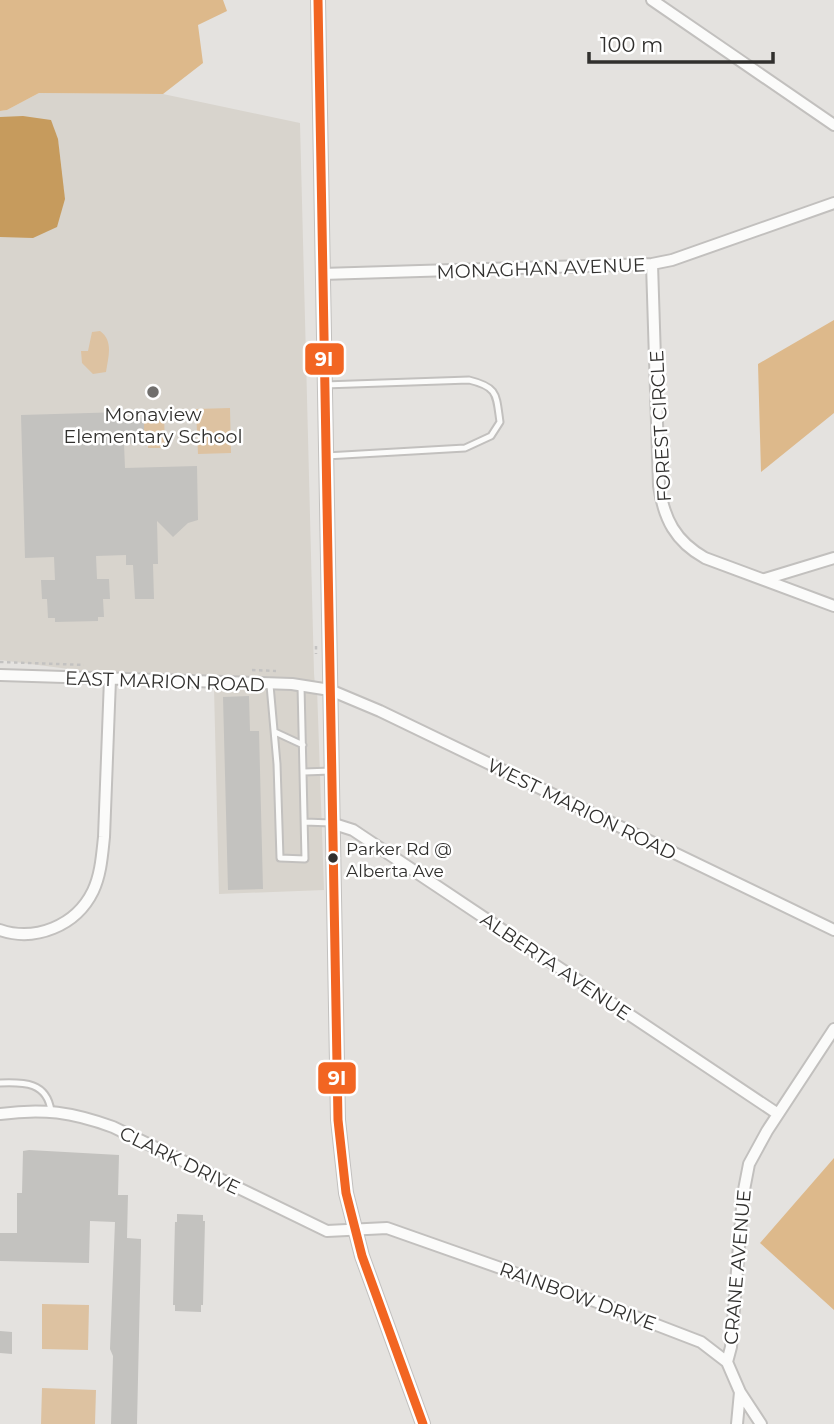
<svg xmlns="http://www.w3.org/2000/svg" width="834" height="1424" font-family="Montserrat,sans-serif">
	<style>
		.built { fill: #d8d4cd }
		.green { fill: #ddc2a1 }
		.forest { fill: #ddb98b }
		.water { fill: #c69b5d }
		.building { fill: #c3c2bf }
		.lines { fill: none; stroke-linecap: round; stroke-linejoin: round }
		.service-casing { stroke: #c2c0be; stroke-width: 9 }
		.minor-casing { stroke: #c2c0be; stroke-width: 14 }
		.tertiary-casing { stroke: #c2c0be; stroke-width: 16 }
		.path { stroke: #c3c2c1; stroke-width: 2.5; stroke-dasharray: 3.5 3.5; stroke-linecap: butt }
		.service { stroke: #fbfbfa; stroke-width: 5 }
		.minor { stroke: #fbfbfa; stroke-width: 10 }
		.tertiary { stroke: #fbfbfa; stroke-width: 12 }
		.bus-1-casing { stroke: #fff; stroke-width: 14 }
		.bus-1 { stroke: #f26522; stroke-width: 9 }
		.poi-dot { fill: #706e6c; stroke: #fff; stroke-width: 2.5 }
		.bus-dot { fill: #31302e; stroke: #fff; stroke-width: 2.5 }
		.labels { text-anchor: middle; stroke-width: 5; stroke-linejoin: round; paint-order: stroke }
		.bus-label { font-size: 17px; fill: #31302e; stroke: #fff; text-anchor: start }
		.street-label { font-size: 19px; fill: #31302e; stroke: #fff }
		.poi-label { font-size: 19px; fill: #31302e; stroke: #fff }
		.line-badge { stroke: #fff; stroke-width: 2.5 }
		.badge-label { font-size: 19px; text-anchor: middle; font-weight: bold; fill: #fff }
	</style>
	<rect width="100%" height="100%" fill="#e4e2df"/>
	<path class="built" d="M39,93L163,94L300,123L314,673L315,687L317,688L324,890L219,894L214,688L0,660V111L7,110Z"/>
	<path class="green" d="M100,331C114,341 108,357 106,372L93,374L82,363L81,351H88L92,332Z
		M230,408L231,453L198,454L196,409Z
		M147,414H164L165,448H148V442L144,441V422L147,421Z
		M42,1304L89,1305L88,1350L42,1349Z
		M42,1388L96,1390L95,1424H41Z"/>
	<path class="forest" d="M0,0H223L227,11L198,25L203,63L163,94L39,93L7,110L0,111Z
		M834,320V413L761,472L758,364Z
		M834,1158V1310L760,1243Z"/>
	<path class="water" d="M23,116L51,120L58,139L65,199L57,227L33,238L0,237V117Z"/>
	<path class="building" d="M123,412V419L144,418V443L124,444L125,468L197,466L198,520L188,523L173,537L157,521L158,564H153L154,599H135L133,565H126V555L96,556L97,579H109L110,599H103L104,617H98V621L55,622V618H48L47,599H42L41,580H55L54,557L25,558L21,415Z
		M249,696L250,731H259L263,889L228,890L223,697Z
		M29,1150L119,1155L118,1195H128L127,1238L141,1239V1246L137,1424H111L113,1356L110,1349L115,1222L90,1221L89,1263L0,1261V1233H17V1193H22L23,1151Z
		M177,1214L203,1215V1221H205L203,1305H201V1312L175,1311V1305H173L175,1222H177Z
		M0,1331L12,1332V1354L0,1353Z"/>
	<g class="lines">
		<g class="service-casing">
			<path id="service" d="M324,385L469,380C498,387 496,394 500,422L491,436L465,448L326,456
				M270,685L277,764L280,858L305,859L301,686
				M275,732L303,745
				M304,772L331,771
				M305,822L331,823
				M0,1083C24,1082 47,1082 51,1111"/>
		</g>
		<g class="minor-casing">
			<path id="minor" d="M652,0L834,125
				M652,264L659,486C664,519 675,541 705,558L834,606
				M322,274L652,264L672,260L834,203
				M765,579L834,558
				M0,675L292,684L330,690L380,711L834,930
				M331,823L353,830L778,1114
				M0,930C35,942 76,926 93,891C101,874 102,855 104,837L110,679
				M0,1114C43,1108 72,1112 113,1127L327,1231L387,1228L597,1302L701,1342L727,1362L740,1392L761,1424
				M727,1362L731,1347L743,1195L749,1164L767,1131L834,1029
				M737,1424L740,1392"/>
		</g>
		<g class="tertiary-casing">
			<path id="tertiary" d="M318,0L338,1120L346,1193L362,1256L423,1424"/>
		</g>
		<path class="path" d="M316,646V654
			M0,662L84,665
			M252,670L276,671"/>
		<use href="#service" class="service"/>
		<use href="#minor" class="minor"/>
		<use href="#tertiary" class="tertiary"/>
		<g class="bus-1-casing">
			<path id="bus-1" d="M318,0L338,1120L346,1193L362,1256L423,1424"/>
		</g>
		<use href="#bus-1" class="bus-1"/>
	</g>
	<circle class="poi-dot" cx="153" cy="392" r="7"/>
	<circle class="bus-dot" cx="333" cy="858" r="6"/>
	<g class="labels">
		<g class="bus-label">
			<text x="346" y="855">Parker Rd @<tspan x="346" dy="22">Alberta Ave</tspan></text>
		</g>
		<g class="street-label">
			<text transform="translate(541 268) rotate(-2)" y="7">MONAGHAN AVENUE</text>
			<text transform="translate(660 426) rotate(-93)" y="7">FOREST CIRCLE</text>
			<text transform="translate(165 681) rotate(2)" y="7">EAST MARION ROAD</text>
			<text transform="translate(582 809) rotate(26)" y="7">WEST MARION ROAD</text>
			<text transform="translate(556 966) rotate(34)" y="7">ALBERTA AVENUE</text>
			<text transform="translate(180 1160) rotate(26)" y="7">CLARK DRIVE</text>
			<text transform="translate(737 1267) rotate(-85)" y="7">CRANE AVENUE</text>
			<text transform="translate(578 1296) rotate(20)" y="7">RAINBOW DRIVE</text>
		</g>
		<g class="poi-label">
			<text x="153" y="421">Monaview<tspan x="153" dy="22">Elementary School</tspan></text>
		</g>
	</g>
	<g class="line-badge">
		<rect x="304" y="342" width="41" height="34" rx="7" fill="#f26522"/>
		<rect x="317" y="1061" width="40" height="34" rx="7" fill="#f26522"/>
	</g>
	<g class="badge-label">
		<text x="324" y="366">9I</text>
		<text x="337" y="1085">9I</text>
	</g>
	<path d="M589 52v10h184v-10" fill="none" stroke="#31302e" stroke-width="3.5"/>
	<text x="600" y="52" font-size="21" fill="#31302e" stroke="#ffffff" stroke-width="5" paint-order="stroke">100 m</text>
</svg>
